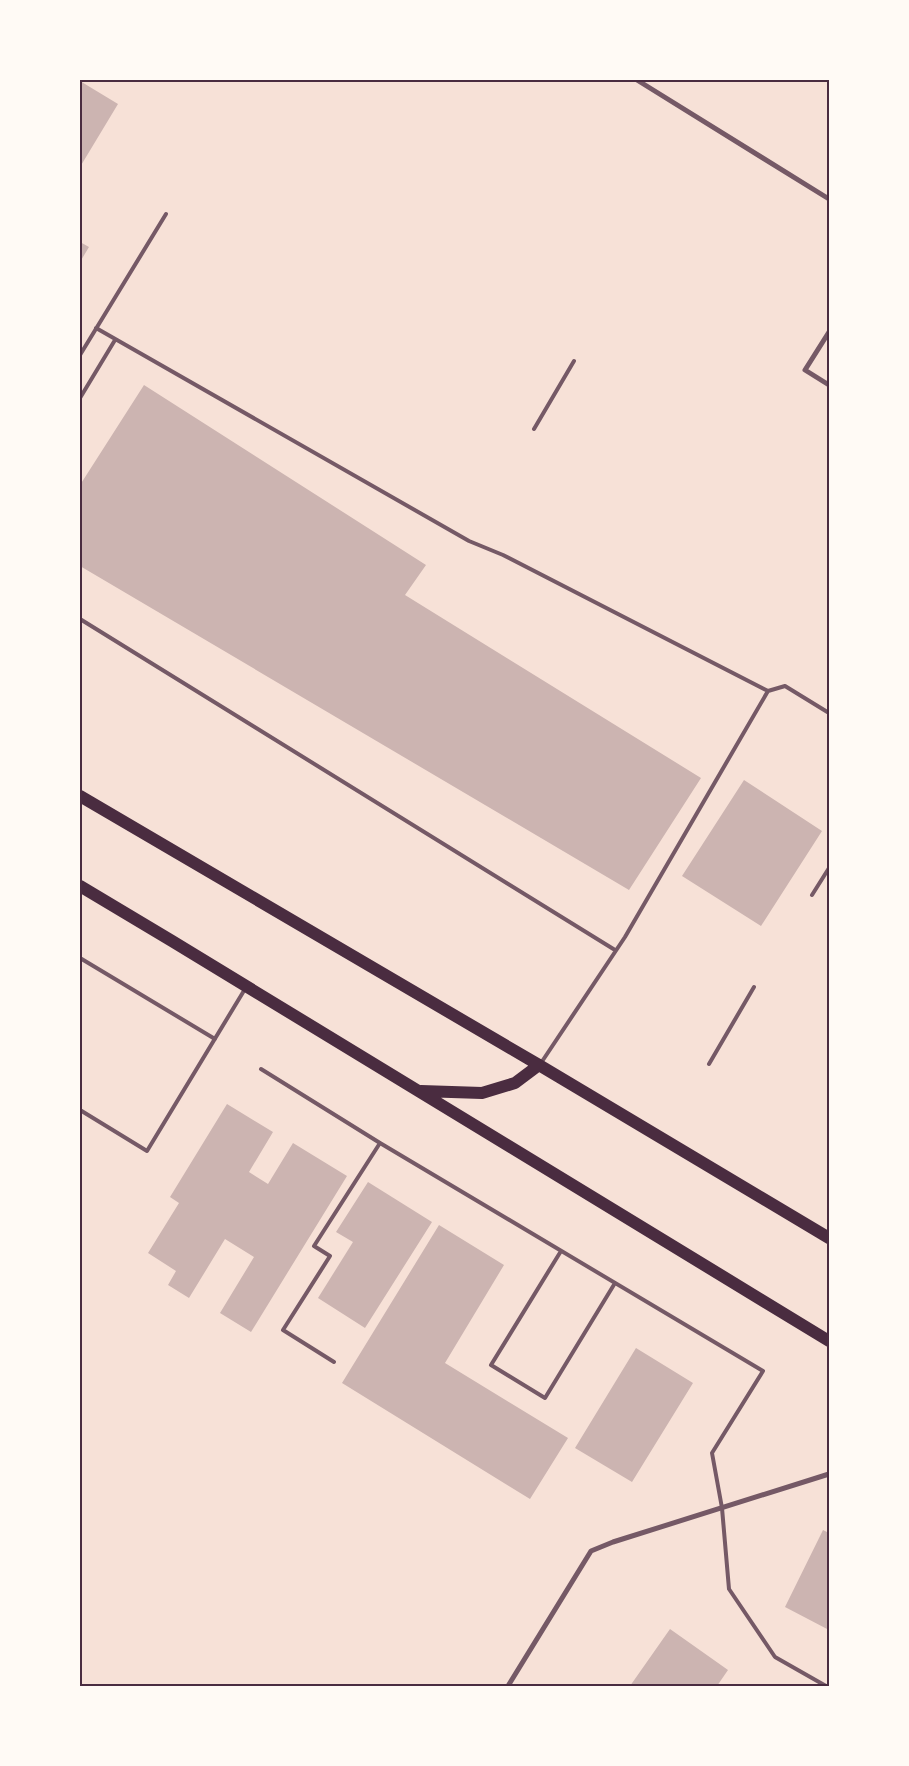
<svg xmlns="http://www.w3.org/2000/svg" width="909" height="1766" font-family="Manrope,sans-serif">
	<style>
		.building { fill: #ccb4b1 }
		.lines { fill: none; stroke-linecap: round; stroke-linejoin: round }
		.service { stroke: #755966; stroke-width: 4 }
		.minor { stroke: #755966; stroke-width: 5 }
		.primary { stroke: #4a2c40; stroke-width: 12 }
		.neatline { fill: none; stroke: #4a2c40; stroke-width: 2 }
	</style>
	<rect width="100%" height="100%" fill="#f7e1d7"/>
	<path class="building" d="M80,81L118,104L80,167Z
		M80,242L89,247L80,262Z
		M144,385L426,565L405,595L701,778L629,890L80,566V485Z
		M744,780L822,831L761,926L682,876Z
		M227,1104L273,1132L249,1172L268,1184L293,1143L347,1176L251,1332L220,1313L254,1257L225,1239L189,1298L168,1285L176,1271L148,1253L179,1203L170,1197Z
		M368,1182L432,1222L365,1328L318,1298L353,1242L336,1232Z
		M439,1225L504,1265L445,1363L568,1438L530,1499L342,1383Z
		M636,1348L693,1383L632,1482L575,1448Z
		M823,1530L829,1533V1630L785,1607Z
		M670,1629L728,1670L717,1686H630Z"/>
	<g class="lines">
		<path class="service" d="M96,328L469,541L503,555L768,691L785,686L829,713
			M80,355L166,214
			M80,398L115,340
			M534,429L574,361
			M80,619L615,950
			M812,895L829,868
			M80,958L215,1039
			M541,1063L625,937L768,691
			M709,1064L754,987
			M261,1069L380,1143L763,1371L712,1453L722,1508L729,1589L775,1657L826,1686
			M80,1110L147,1151L245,989
			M561,1251L491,1365L545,1398L615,1283
			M334,1362L283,1330L330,1256L314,1246L380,1143"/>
		<path class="minor" d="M637,80L829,199
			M829,332L805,370L829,385
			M508,1686L591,1551L613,1542L829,1474"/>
		<path class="primary" d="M80,796L539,1065L829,1238
			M80,886L172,941L829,1341
			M421,1091L482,1093L515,1083L539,1065"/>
	</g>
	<rect width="909" height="1766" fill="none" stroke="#fffaf5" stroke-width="162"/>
	<rect x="81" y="81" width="747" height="1604" class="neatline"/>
</svg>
